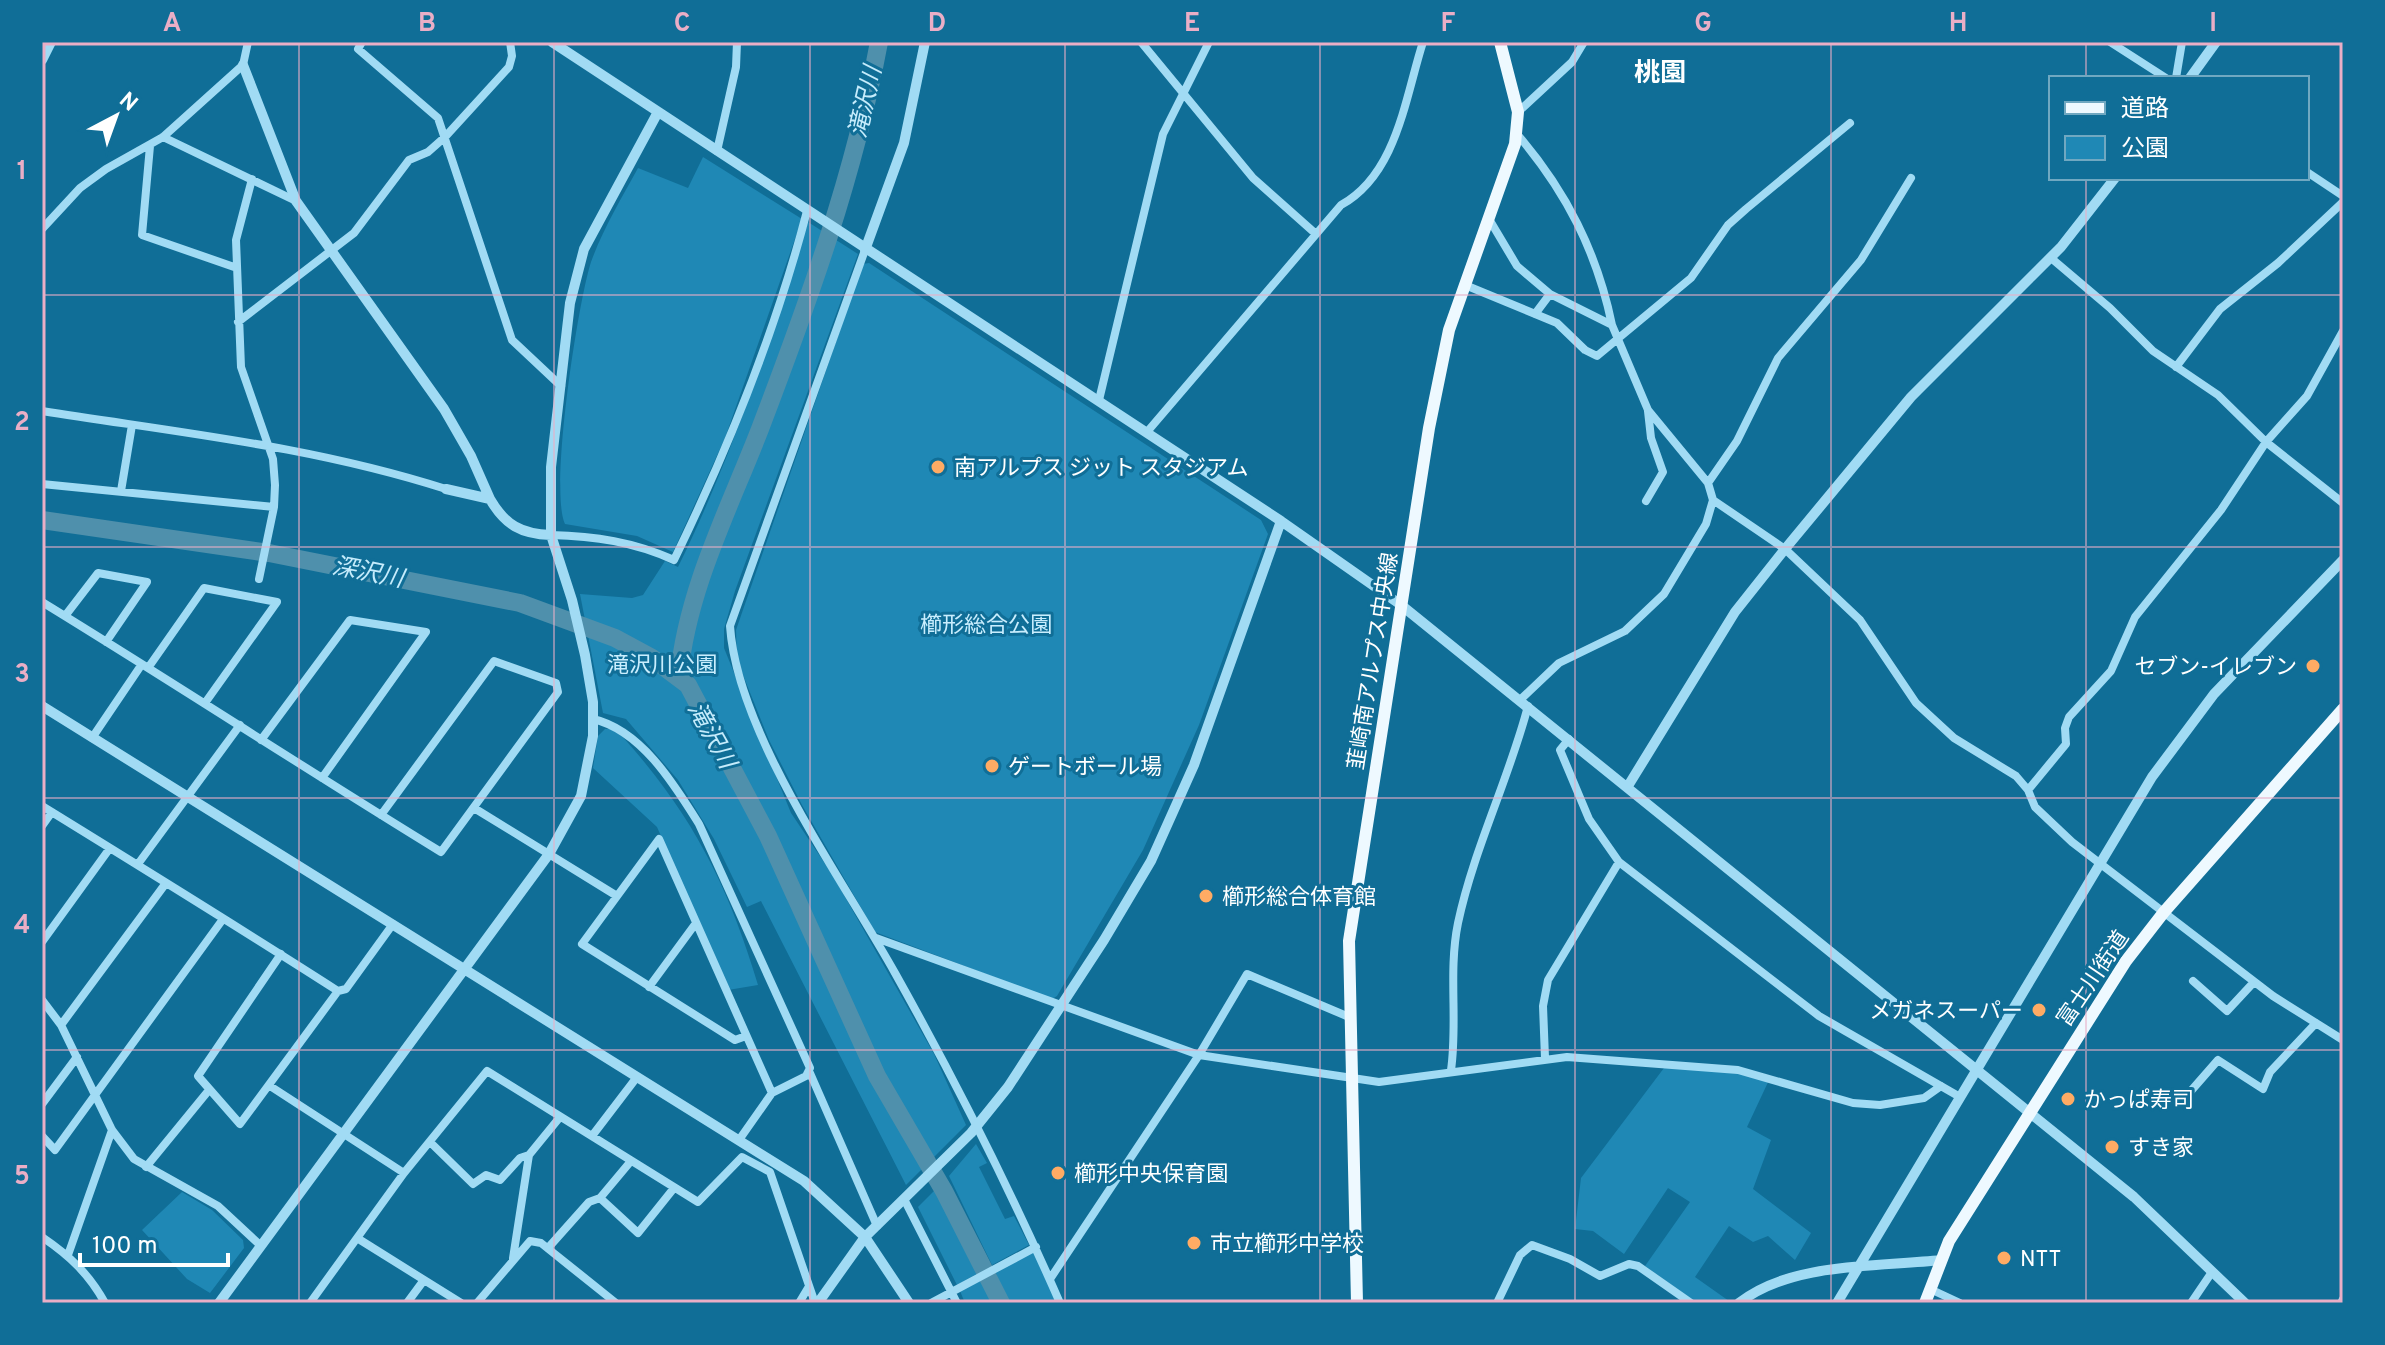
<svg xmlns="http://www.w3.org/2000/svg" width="2385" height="1345" font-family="Overpass,'Noto Sans JP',sans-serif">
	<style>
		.green { fill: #1f88b5 }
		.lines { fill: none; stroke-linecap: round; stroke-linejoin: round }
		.river { stroke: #4f90ac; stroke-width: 18 }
		.minor { stroke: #a1dbf4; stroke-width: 8 }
		.tertiary { stroke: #a1dbf4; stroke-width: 10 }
		.primary { stroke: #eef9ff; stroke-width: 12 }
		.grid { fill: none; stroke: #eaaec6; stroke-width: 2; stroke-opacity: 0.55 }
		.poi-dot { fill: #ffab64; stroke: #106e97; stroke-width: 3 }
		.labels { text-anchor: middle; stroke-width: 6; stroke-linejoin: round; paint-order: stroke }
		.poi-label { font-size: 22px; fill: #fff; stroke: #106e97; text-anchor: start }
		.park-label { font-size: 22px; fill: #c9eefe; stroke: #106e97 }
		.street-label { font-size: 22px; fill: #fff; stroke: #106e97 }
		.water-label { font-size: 24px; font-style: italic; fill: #c6ecfc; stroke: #106e97 }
		.quarter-label { font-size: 26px; font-weight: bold; fill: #fff; stroke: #106e97 }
		.neatline { fill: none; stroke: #eaaec6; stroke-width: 3 }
		.grid-label { font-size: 26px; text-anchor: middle; font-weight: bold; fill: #eaaec6 }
	</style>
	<rect width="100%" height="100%" fill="#106e97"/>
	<path class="green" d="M703,157L802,219L725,438L673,552L637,536L565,524C549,490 578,302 591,262C603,229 621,199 638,168L688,188Z
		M808,222L858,254L735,591L724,629V648L791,813L832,874L934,1054L966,1125L906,1185L761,901L747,907L714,839L678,780L626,719L603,713L580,594L632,598L643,595L665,561L678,567C732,457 771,338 808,222Z
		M869,263L1261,520L1268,534L1199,725L1143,850L1057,996L1052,999L875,932L802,805L769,740L737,660L736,630L863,264Z
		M605,729H613L620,734C691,812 728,884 758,985L728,990L657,827L593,768L598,736Z
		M1667,1064L1770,1078L1747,1127L1771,1140L1753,1189L1811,1233L1795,1260L1768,1236L1753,1242L1729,1226L1695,1277L1729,1301L1726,1303H1697L1645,1266L1690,1202L1668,1188L1624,1254L1593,1231L1575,1229L1581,1178Z
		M976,1144L987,1163L979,1167L1005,1219L1014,1216L1029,1245L992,1265L949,1176Z
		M937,1188L980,1272L957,1285L918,1207Z
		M182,1192L212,1210L243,1240L244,1248L210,1293L187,1279L142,1230Z
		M1036,1247L1060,1303H1001L995,1267Z
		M983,1279L993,1303H965L960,1291Z"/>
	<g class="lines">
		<path class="river" d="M42,520L269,553L520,603L615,638L652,658L688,685L768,836L877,1076L944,1191L1001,1303
			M679,676C687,590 729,509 760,429C808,303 854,176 879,42"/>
		<path class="minor" d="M362,42L358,49L438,118L512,340L561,386
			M1141,42L1253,178L1316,234
			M2110,42L2166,78
			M2176,78L2182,42
			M1518,112L1572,62L1584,42
			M1517,134C1566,191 1597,252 1612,325
			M163,137L296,201
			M150,146L142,235L237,268
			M717,151L736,67L737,42
			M2307,172L2343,196
			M252,179L236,240L241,367L273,459L275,485L274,507L259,579
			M1489,219L1517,266L1550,294L1612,325L1648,410L1708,483L1713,500L1706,524L1664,594L1625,631L1559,663L1520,700
			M42,229L80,188L106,169L163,137L243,65L248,42
			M865,250L730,626C737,733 842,878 895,973C955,1080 1011,1191 1060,1303
			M2051,258L2110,308L2153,351L2218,395L2266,442L2343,503
			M1465,285L1557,323L1585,350L1597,356L1691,278L1728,225L1746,209L1850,123
			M1535,314L1550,294
			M238,322L354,233L409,160L428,152L445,137L509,67L512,56L510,42
			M2176,367L2220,309L2278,263L2343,202
			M1099,400L1163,134L1209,42
			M42,411C181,433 311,446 446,489
			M1147,432L1341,205C1397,174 1405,98 1423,42
			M1708,483L1737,441L1778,358L1861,260L1911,178
			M42,484L274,507
			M121,491L132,425
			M1713,500L1785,549L1860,620L1916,703L1954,738L2016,776L2028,790L2035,807L2072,842L2273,996L2343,1040
			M1646,501L1663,472L1651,438L1648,411
			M551,535C595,536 634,542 674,560C728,449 776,330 807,211
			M42,602C176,684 307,770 441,852L558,692L556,683L494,661L381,815
			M65,616L98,573L147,582L106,642
			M148,668L204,588L277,602L205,703
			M593,719C641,730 674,784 699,824L810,1068L806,1076L772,1093L739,1140
			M92,738L142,664
			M1569,739L1560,750L1589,819L1619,862L1819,1016L1960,1097
			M261,740L350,620L426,632L322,778
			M2028,790L2066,744L2065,728L2069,717L2111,671L2135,617L2221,510L2266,442L2307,396L2343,331
			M42,806C141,867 240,928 338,991L240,1124L198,1076L281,954
			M474,808L617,896
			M42,826L52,812
			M138,864L240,725
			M876,938L1199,1055L1379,1082L1567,1057L1738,1070L1853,1103L1880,1105L1924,1098L1941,1086
			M42,942L110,848
			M2193,981L2227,1011L2254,982
			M649,987L696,923
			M338,991L346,989L393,924
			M42,1000L61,1025L112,1130L134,1159L218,1206L260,1245
			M61,1025L166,883
			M746,1036L735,1040L582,944L659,839L772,1093
			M1545,1058L1543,1006L1548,980L1619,862
			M1451,1070C1458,1021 1448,972 1458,923C1474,848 1509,779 1528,706
			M810,1073L877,1226
			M270,1086L404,1173
			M2190,1092L2218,1060L2263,1089L2270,1072L2316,1023
			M42,1104L77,1057
			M42,1136L55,1150L223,919
			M592,1136L637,1077
			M431,1143L473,1184L486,1175L500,1180L520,1158L529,1155
			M631,1161L600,1198L638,1233L674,1188
			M146,1167L209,1090
			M904,1199L957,1303
			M42,1237C70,1256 89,1274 105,1303
			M357,1238L461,1303
			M548,1248L589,1202L600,1198
			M68,1255L112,1130
			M513,1258L529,1155L560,1117
			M1050,1279L1199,1055L1247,974L1349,1017
			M1930,1289L1960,1303
			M310,1303L404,1173L487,1071L698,1202L742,1157L770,1172L815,1303
			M407,1303L424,1280
			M477,1303L530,1241L541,1243L616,1303
			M799,1303L808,1288
			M931,1303L1036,1247
			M1497,1303L1520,1255L1532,1245L1570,1259L1600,1276L1629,1264L1638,1266L1691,1303
			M2191,1303L2212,1272
			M2341,1303L2343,1299"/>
		<path class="tertiary" d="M552,42L1281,521L1401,605L2134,1197L2245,1303
			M42,60L51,42
			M243,65L296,201L444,409L471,456L490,499
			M2190,78L2216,42
			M865,250L904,143L925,42
			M446,489L490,499C505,525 521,534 551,535
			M42,706L804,1181L865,1237L909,1303
			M1628,786L1735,612L1785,549L1911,397L2061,247L2115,178
			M219,1303L549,854L581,796L593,736V702L585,655L572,600L551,535V467L570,303L584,249L658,112
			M818,1303L865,1237L971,1133L1008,1087L1104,940L1151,861L1194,765L1281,521
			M1739,1303C1791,1262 1877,1267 1941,1260
			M1837,1303L2152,777L2214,694L2343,560"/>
		<path class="primary" d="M1357,1303L1349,941L1429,428L1449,330L1515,144L1518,112L1500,42
			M1925,1303L1949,1241L2126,961L2164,912L2343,709"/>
	</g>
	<path class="grid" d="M299,42V1303M554,42V1303M810,42V1303M1065,42V1303M1320,42V1303M1575,42V1303M1831,42V1303M2086,42V78M2086,178V1303M42,295H2343M42,547H2343M42,798H2343M42,1050H2343"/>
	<g class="poi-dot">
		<circle cx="938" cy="467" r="8"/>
		<circle cx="2313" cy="666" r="8"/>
		<circle cx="992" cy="766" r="8"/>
		<circle cx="1206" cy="896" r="8"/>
		<circle cx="2039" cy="1010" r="8"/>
		<circle cx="2068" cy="1099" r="8"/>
		<circle cx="2112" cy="1147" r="8"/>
		<circle cx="1058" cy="1173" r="8"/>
		<circle cx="1194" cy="1243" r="8"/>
		<circle cx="2004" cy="1258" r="8"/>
	</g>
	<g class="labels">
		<g class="poi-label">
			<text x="954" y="475">南アルプス ジット スタジアム</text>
			<text x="2297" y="674" text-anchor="end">セブン-イレブン</text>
			<text x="1008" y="774">ゲートボール場</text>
			<text x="1222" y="904">櫛形総合体育館</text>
			<text x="2023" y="1018" text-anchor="end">メガネスーパー</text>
			<text x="2084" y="1107">かっぱ寿司</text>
			<text x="2128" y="1155">すき家</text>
			<text x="1074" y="1181">櫛形中央保育園</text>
			<text x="1210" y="1251">市立櫛形中学校</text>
			<text x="2020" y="1266">NTT</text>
		</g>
		<g class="park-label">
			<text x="986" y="632">櫛形総合公園</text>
			<text x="662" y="672">滝沢川公園</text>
		</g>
		<g class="street-label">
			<text transform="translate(1372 661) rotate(-81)" y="8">韮崎南アルプス中央線</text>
			<text transform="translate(2092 978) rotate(-56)" y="8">富士川街道</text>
		</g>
		<g class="water-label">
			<text transform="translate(865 102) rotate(-77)" y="8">滝沢川</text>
			<text transform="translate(368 572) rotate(11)" y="8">深沢川</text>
			<text transform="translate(712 735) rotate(61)" y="8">滝沢川</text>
		</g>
		<g class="quarter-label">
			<text x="1660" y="81">桃園</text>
		</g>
	</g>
	<rect width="2385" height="1345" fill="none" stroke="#106e97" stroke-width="88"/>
	<rect x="2049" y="76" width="260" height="104" fill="#106e97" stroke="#70a8c1" stroke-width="2"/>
	<rect x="2065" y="102" width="40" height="12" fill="#eef9ff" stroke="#70a8c1" stroke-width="2"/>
	<text x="2121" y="116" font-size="24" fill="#ffffff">道路</text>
	<rect x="2065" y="136" width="40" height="24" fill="#1f88b5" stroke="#70a8c1" stroke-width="2"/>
	<text x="2121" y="156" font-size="24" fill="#ffffff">公園</text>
	<g transform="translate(116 116) rotate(41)" stroke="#106e97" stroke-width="6" paint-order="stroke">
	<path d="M0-6L14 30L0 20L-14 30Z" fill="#ffffff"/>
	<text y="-12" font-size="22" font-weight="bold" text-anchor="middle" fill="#ffffff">N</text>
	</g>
	<path d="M80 1253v12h148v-12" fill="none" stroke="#ffffff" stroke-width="4"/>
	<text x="92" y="1253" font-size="24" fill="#ffffff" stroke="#106e97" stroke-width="6" paint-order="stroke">100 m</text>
	<rect x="44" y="44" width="2297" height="1257" class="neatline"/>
	<g class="grid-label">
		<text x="172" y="31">A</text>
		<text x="427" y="31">B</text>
		<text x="682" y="31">C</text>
		<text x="937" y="31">D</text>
		<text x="1192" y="31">E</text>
		<text x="1448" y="31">F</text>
		<text x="1703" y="31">G</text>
		<text x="1958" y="31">H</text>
		<text x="2213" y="31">I</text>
		<text x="22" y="179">1</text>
		<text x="22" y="430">2</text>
		<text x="22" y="682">3</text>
		<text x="22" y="933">4</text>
		<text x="22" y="1184">5</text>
	</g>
</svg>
